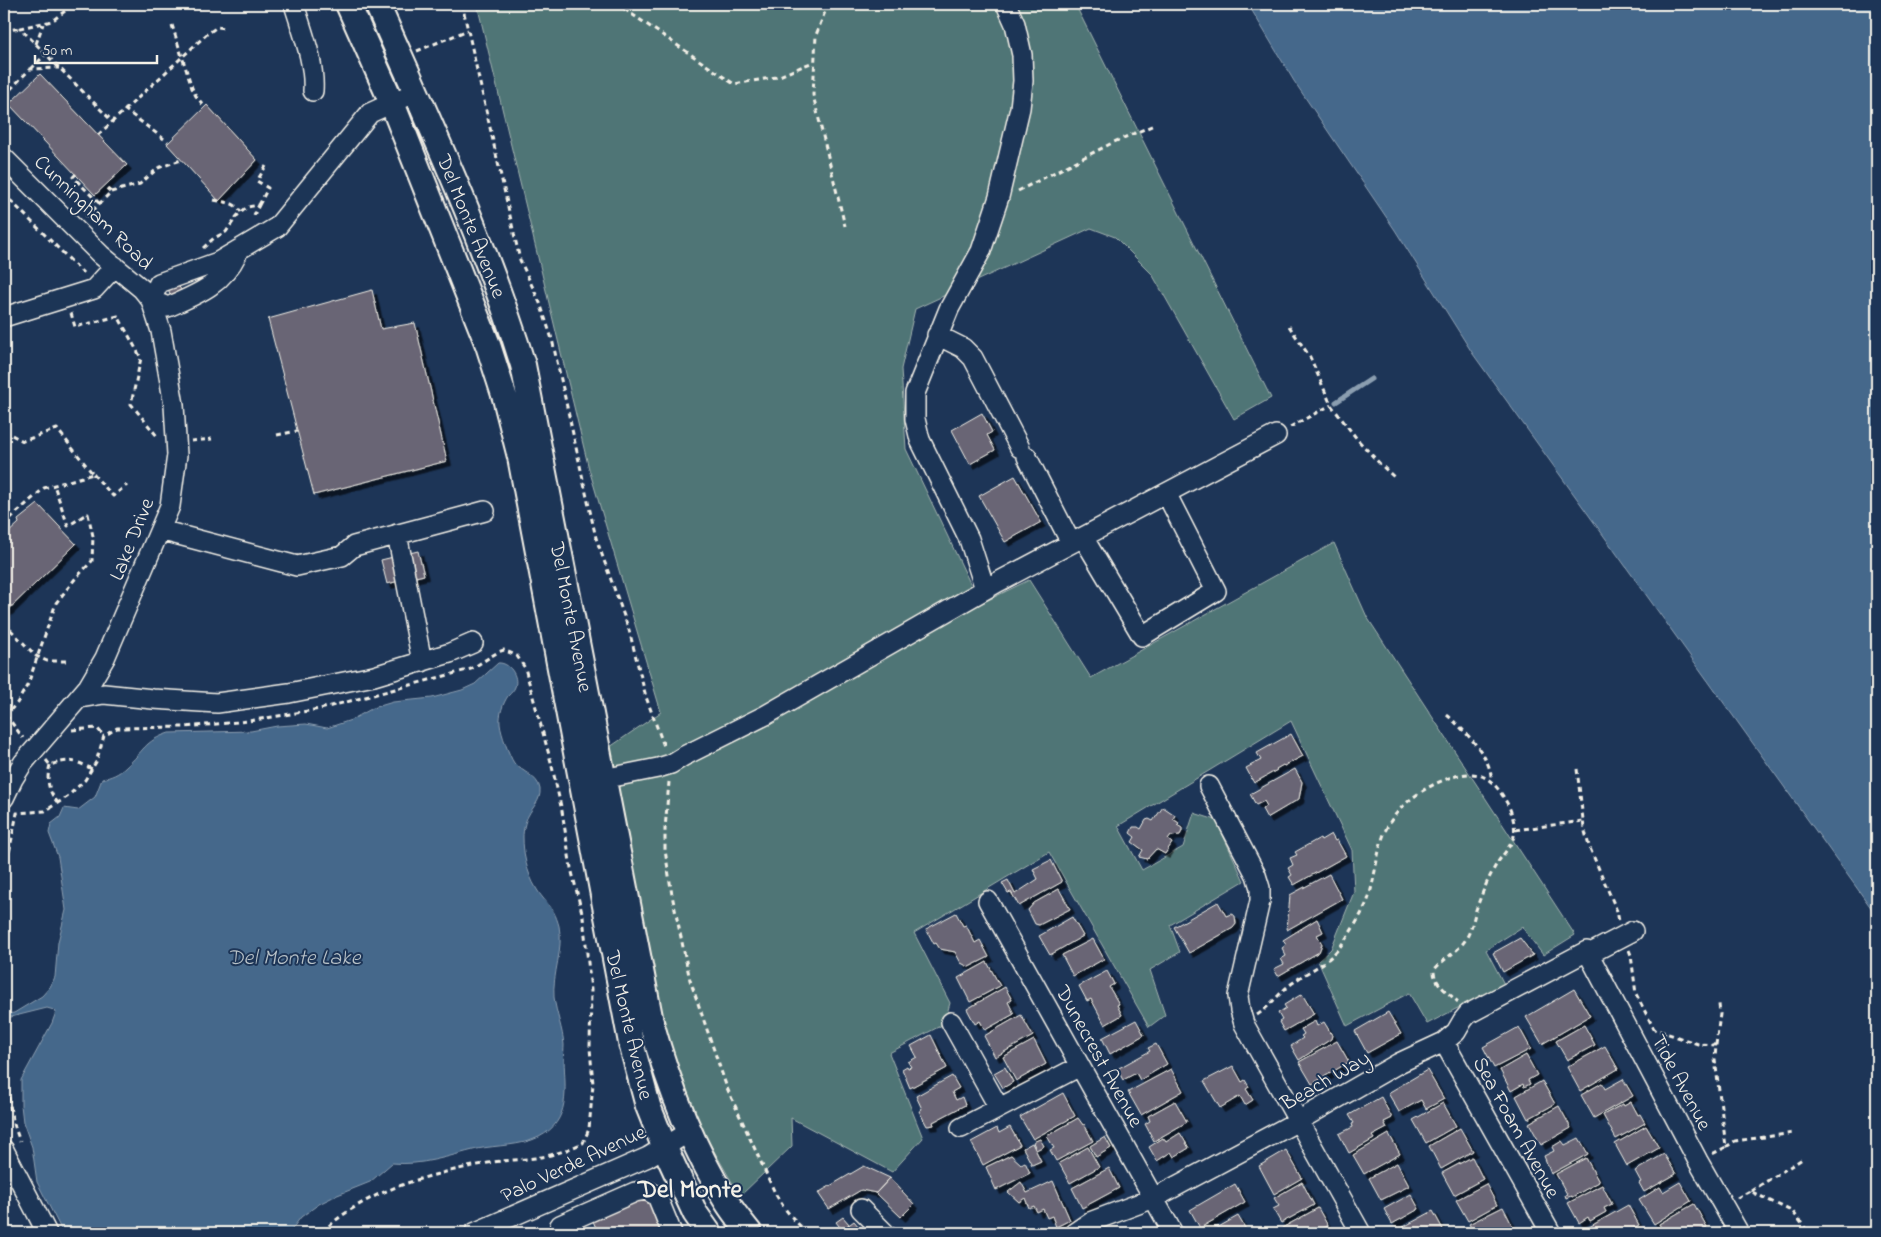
<svg xmlns="http://www.w3.org/2000/svg" width="1881" height="1237" font-family="'Indie Flower',sans-serif">
	<style>
		.green { fill: #507576; stroke: #a2b3af }
		.water { fill: #45678b; stroke: #8b9eb0 }
		.lines { fill: none; stroke-linecap: round; stroke-linejoin: round }
		.stream { stroke: #8b9eb0; stroke-width: 5 }
		.building { fill: #696574; stroke: #f4f1e8; filter: url(#shadow) }
		.minor-casing { stroke: #f4f1e8; stroke-width: 22 }
		.major-casing { stroke: #f4f1e8; stroke-width: 28 }
		.path { stroke: #f4f1e8; stroke-width: 3; stroke-dasharray: 5 4; stroke-linecap: butt }
		.minor { stroke: #1d3557; stroke-width: 19 }
		.major { stroke: #1d3557; stroke-width: 24 }
		.labels { text-anchor: middle; stroke-width: 4; stroke-linejoin: round; paint-order: stroke }
		.street-label { font-size: 21px; fill: #f4f1e8; stroke: #1d3557 }
		.water-label { font-size: 22px; font-style: italic; fill: #b7c1c7; stroke: #1d3557 }
		.district-label { font-size: 26px; font-weight: bold; fill: #f4f1e8; stroke: #1d3557 }
	</style>
	<defs>
		<filter id="shadow"><feDropShadow dx="4.5" dy="4.5" stdDeviation="0" flood-color="#0009"/></filter>
	</defs>
	<rect width="100%" height="100%" fill="#1d3557"/>
	<filter id="ink" filterUnits="userSpaceOnUse"><feTurbulence type="fractalNoise" baseFrequency=".02" numOctaves="2"/><feDisplacementMap in="SourceGraphic" scale="10" xChannelSelector="R" yChannelSelector="G"/><feConvolveMatrix kernelMatrix="1 2 1 2 8 2 1 2 1" color-interpolation-filters="sRGB"/></filter>
	<g filter="url(#ink)">
		<path class="green" d="M477,4H1075L1271,398L1234,419L1152,274L1115,237L1091,228L915,309L901,369L906,449L980,604L1029,580L1091,678L1334,543L1367,617L1575,935L1543,955L1522,927L1486,950L1504,984L1427,1024L1409,993L1347,1026L1318,961L1331,949L1354,892L1352,850L1291,721L1118,826L1142,870L1183,847L1194,813L1216,820L1244,881L1170,925L1180,952L1150,970L1165,1015L1149,1027L1049,852L914,933L950,1003L944,1024L889,1053L923,1138L892,1172L791,1118L792,1146L740,1196L699,1125L663,1029L621,814L610,747L661,712L589,469Z"/>
		<path class="water" d="M1248,4H1877V916L1473,354L1395,230L1294,81Z
			M498,663C509,662 519,676 515,687C514,690 511,693 508,696C503,703 499,715 500,724C501,734 509,755 514,763C522,772 538,776 540,789C541,801 533,806 528,816C525,821 523,831 523,837C523,854 527,873 536,888C546,905 553,904 559,926C564,949 552,974 554,997C556,1013 563,1030 564,1045C564,1050 563,1055 564,1060C565,1089 571,1121 539,1137C521,1146 497,1145 477,1149C448,1156 422,1166 392,1163L370,1182L335,1196L319,1204L301,1217L289,1233H63L37,1182L32,1147L23,1122L21,1105V1080L52,1023L56,1012L54,1010L47,1008L7,1018L6,1014L14,1013L42,996L50,987L55,977L58,942L66,910L58,857L49,833L51,824L60,817L64,808L78,810L95,797L102,779C111,777 119,774 126,767C144,751 144,741 169,733L251,731L277,726L306,724L327,728L351,720L373,708L393,702L432,698L462,690L475,684Z"/>
		<g class="lines">
			<path class="stream" d="M1336,402L1371,379"/>
		</g>
		<path class="building" d="M40,74L127,165L95,195L9,104Z
			M207,105L257,160L219,201L167,144Z
			M177,284L182,291L175,297L170,295L169,291L170,285Z
			M372,290L381,329L415,323L447,461L314,495L268,319Z
			M982,413L992,432L987,435L995,450L970,464L952,430Z
			M1015,476L1041,522L1005,542L979,496Z
			M38,504L76,544L4,614V533L6,535L19,523L18,520Z
			M418,551L424,575L387,584L381,560Z
			M1291,734L1303,756L1284,766L1283,765L1276,769L1277,770L1254,783L1246,768L1261,760L1257,753Z
			M1295,769L1302,782L1299,799L1267,818L1262,809L1267,806L1264,801L1256,805L1250,794Z
			M1163,807L1175,815L1173,819L1179,823L1177,825L1182,828V831L1180,835L1171,836L1168,840L1172,843L1165,854L1156,849L1147,859L1139,857L1143,850L1132,842L1135,837L1130,833L1133,827H1138L1141,829L1146,820L1149,819L1153,821Z
			M1331,834L1335,841L1337,840L1346,856L1294,885L1289,877L1292,875L1288,868L1293,865L1290,858L1297,855L1295,852L1320,838L1321,840Z
			M1051,860L1062,882L1019,906L1011,892L1008,893L1002,883L1008,880L1015,894L1038,879L1033,869Z
			M1329,874L1342,899L1287,930L1290,895Z
			M1059,889L1070,909L1039,925L1035,924L1028,910L1034,903Z
			M1218,902L1226,916L1231,914L1235,916L1236,924L1233,928L1189,953L1174,927Z
			M956,913L963,926L966,925L975,943L980,940L989,957L969,967L961,963L955,952L940,949L936,943L934,944L926,929Z
			M1072,917L1083,936L1050,955L1039,936Z
			M1317,919L1323,932L1317,935L1322,944L1319,952L1278,976L1274,969L1284,964L1281,959L1286,956L1282,948L1286,945L1283,940Z
			M1520,938L1533,955L1503,972L1493,953Z
			M1093,939L1104,959L1073,976L1062,955Z
			M987,962L1000,986L970,1002L958,978Z
			M1107,971L1114,984L1109,987L1119,1004L1117,1005L1122,1015L1105,1025L1091,999L1087,1001L1079,986Z
			M1005,987L1012,1000L1008,1002L1014,1014L985,1030L980,1021L975,1024L967,1009Z
			M1574,989L1590,1016L1542,1044L1526,1017Z
			M1302,994L1314,1014L1284,1031L1279,1022L1282,1020L1278,1013L1286,1008L1284,1005Z
			M1388,1012L1401,1034L1367,1053L1355,1031Z
			M1021,1015L1033,1036L995,1057L984,1036Z
			M1136,1020L1144,1035L1110,1054L1102,1038Z
			M1315,1021L1317,1026L1324,1022L1332,1035L1331,1039L1299,1060L1291,1046L1303,1038L1301,1036L1304,1034L1301,1029Z
			M1584,1025L1595,1045L1567,1060L1556,1041Z
			M1519,1027L1531,1049L1494,1068L1483,1047Z
			M931,1035L947,1068L910,1088L902,1069L907,1066L908,1068L911,1067L908,1062L917,1057L911,1046Z
			M1034,1040L1046,1064L1016,1081L1003,1057Z
			M1337,1041L1349,1062L1312,1084L1299,1062Z
			M1156,1044L1167,1064L1140,1080L1136,1073L1123,1080L1117,1069L1150,1051L1148,1048Z
			M1605,1046L1618,1069L1580,1091L1567,1067Z
			M1526,1055L1537,1075L1528,1080L1530,1084L1524,1087L1523,1084L1511,1091L1500,1070Z
			M1233,1066L1242,1082L1245,1080L1249,1087L1246,1089L1253,1100L1245,1105L1240,1096L1220,1108L1204,1081Z
			M1005,1067L1013,1082L1003,1088L994,1073Z
			M1171,1069L1183,1091L1141,1115L1128,1092Z
			M1427,1070L1444,1099L1426,1109L1421,1100L1399,1112L1388,1093Z
			M952,1076L959,1088L952,1092L956,1100L962,1097L965,1105L933,1122L934,1125L927,1126L919,1111L922,1109L916,1096Z
			M1623,1079L1633,1096L1594,1118L1581,1095L1602,1083L1605,1089Z
			M1542,1081L1555,1104L1528,1119L1516,1096Z
			M1063,1093L1075,1116L1033,1139L1020,1117Z
			M1381,1097L1392,1118L1384,1122L1387,1128L1372,1136L1374,1139L1349,1153L1339,1134L1353,1127L1352,1124L1354,1123L1349,1115Z
			M1175,1101L1187,1122L1154,1141L1145,1124L1150,1121L1148,1116Z
			M1631,1102L1638,1115L1640,1114L1645,1123L1616,1139L1603,1115L1623,1104L1624,1106Z
			M1443,1103L1456,1126L1426,1143L1413,1120Z
			M1559,1106L1571,1128L1541,1145L1529,1123Z
			M1078,1118L1083,1125L1084,1124L1093,1141L1056,1161L1050,1150L1054,1148L1047,1136Z
			M1646,1126L1659,1148L1627,1166L1615,1144Z
			M1010,1127L1020,1145L983,1165L971,1142L997,1128L999,1133Z
			M1460,1128L1473,1151L1441,1169L1429,1146Z
			M1180,1133L1189,1148L1174,1157L1171,1152L1157,1161L1149,1147L1163,1138L1166,1142Z
			M1389,1134L1400,1154L1364,1174L1353,1155Z
			M1105,1137L1111,1148L1096,1157L1090,1146Z
			M1579,1138L1588,1154L1551,1174L1544,1156L1554,1151L1552,1147L1562,1141L1565,1145Z
			M1040,1139L1044,1146L1036,1150L1033,1142Z
			M1032,1143L1041,1161L1032,1165L1023,1148Z
			M1088,1147L1099,1167L1070,1183L1059,1163Z
			M1286,1150L1302,1178L1274,1194L1259,1166Z
			M1664,1154L1676,1174L1644,1192L1639,1183L1641,1182L1635,1171Z
			M1011,1155L1021,1164L1025,1162L1030,1173L996,1190L986,1167Z
			M1472,1157L1483,1179L1454,1195L1442,1173Z
			M1586,1158L1599,1182L1572,1197L1571,1196L1566,1198L1565,1195L1567,1194L1556,1174Z
			M1397,1163L1409,1186L1381,1200L1369,1178Z
			M864,1166L890,1178L876,1193L861,1190L829,1209L818,1193Z
			M1109,1168L1119,1188L1082,1208L1072,1188Z
			M890,1178L914,1204L901,1217L876,1193Z
			M1053,1181L1070,1220L1056,1227L1052,1216L1047,1218L1043,1209L1037,1212L1034,1206L1029,1208L1025,1198L1019,1202L1008,1192L1021,1182L1027,1193Z
			M1302,1182L1314,1205L1281,1223L1273,1209L1279,1206L1274,1198Z
			M1680,1182L1691,1201L1654,1224L1639,1200L1660,1187L1663,1192Z
			M1235,1184L1245,1202L1200,1228L1190,1210Z
			M1486,1184L1497,1205L1468,1221L1456,1200Z
			M1602,1185L1612,1204L1604,1208L1606,1212L1590,1221L1588,1217L1579,1223L1568,1203Z
			M647,1194L662,1233H598L591,1216Z
			M1411,1194L1419,1209L1392,1224L1384,1209Z
			M1694,1204L1707,1227L1695,1233H1664L1659,1224Z
			M1628,1205L1639,1225L1625,1233H1584L1582,1231Z
			M1503,1207L1515,1231L1511,1233H1474L1469,1224Z
			M1318,1208L1328,1226L1320,1230L1322,1233H1285L1282,1228Z
			M1433,1211L1445,1233H1398L1396,1231Z
			M1238,1216L1248,1233H1208Z
			M843,1217L849,1224L842,1230L836,1222Z
			M854,1221L859,1227L851,1233H844L842,1230Z"/>
		<g class="lines">
			<g class="minor-casing">
				<path id="minor" d="M294,4C302,31 315,62 313,91
					M4,158L101,255L142,289L151,300L161,331L174,405L177,455L170,506L105,658L88,687L23,763L13,779L4,798
					M151,300L159,283L218,262L277,227L370,113L416,92
					M151,300L168,307C198,294 222,285 237,254
					M4,317L94,289L115,266
					M937,335L963,348L973,358L1020,448
					M1027,457L1071,543
					M160,530L297,566L342,556L354,546L485,511
					M397,534L422,662
					M1083,537L1142,636L1216,591L1166,493
					M985,589L969,539L920,440L915,419V393L949,309L981,251L999,197L1020,108L1023,81L1022,55L1015,24L1006,4
					M80,698L104,694L153,699L217,703L289,693L374,676L450,653L473,643
					M603,779L658,768L671,764L684,756L766,715L998,582L1276,435
					M1209,786L1256,875L1260,888V901L1238,996L1240,1010L1244,1024L1361,1233
					M988,901L1173,1233
					M1589,954L1633,931
					M951,1022L999,1108
					M1444,1042L1551,1233
					M961,1128L1080,1066
					M4,1150L47,1233
					M861,1209L885,1233
					M560,1225L635,1192L646,1190L657,1196L672,1233
					M474,1233L648,1157L689,1132
					M1074,1233L1090,1222L1154,1198L1298,1121L1399,1063L1444,1042L1456,1032L1463,1020L1468,1014L1587,951L1698,1161L1739,1233"/>
			</g>
			<g class="major-casing">
				<path id="major" d="M348,4L392,103L488,345L505,398L520,457L631,1043L648,1106L664,1146L695,1213L709,1233
					M377,4C429,122 485,241 523,365L651,1022C668,1083 691,1145 725,1199C732,1211 741,1222 750,1233"/>
			</g>
			<path class="path" d="M462,4L520,260L540,303L552,339L596,538L629,630L646,697L665,749
				M617,4L734,84L777,77L813,62
				M828,4L816,35L813,95L845,226
				M65,11L52,21L20,28L112,121
				M172,25L192,88L196,96L205,107
				M4,31L20,28
				M36,44L43,24
				M417,51L468,30
				M31,69L46,54
				M4,96L30,69L59,68
				M124,109L168,142
				M98,135L207,34L217,27L226,28
				M76,174L73,177L100,204
				M1018,191L1114,142L1154,125
				M111,192L140,184L158,168L181,160
				M4,194L83,273
				M214,200C226,203 234,201 241,212
				M259,205L268,188L257,181L266,166
				M86,217L111,192L104,186
				M203,248L214,238L226,232L237,216L247,207L259,205L254,215
				M71,313L75,327L118,316L141,358L131,404L157,436
				M1289,326L1310,357L1331,405L1357,439L1381,465L1394,477
				M1290,427L1331,405
				M4,431L23,441L57,429L93,474L44,488L4,524
				M277,435L297,431
				M191,441L212,439
				M93,474L113,496L127,485
				M4,623L36,656L47,661H69
				M4,713L6,715L17,703L28,684L56,603L75,579L92,561L93,536L88,514L83,516L68,526L54,485
				M6,715L23,738
				M1447,715C1462,728 1493,758 1491,780
				M72,730L97,728L104,736
				M46,760L50,765C69,759 75,760 92,769
				M50,765C46,780 48,791 58,803
				M1577,769L1584,828L1589,846L1617,911L1619,921
				M669,782L665,829V850L672,895L690,980L727,1088L775,1193C784,1209 794,1221 808,1233
				M1515,830L1583,821
				M4,878L17,813L45,811L67,797L85,780L96,762L104,736L117,728L185,727L249,721L320,709L471,669L498,652L504,650L517,656L525,668L551,762L562,811L571,868L583,917L591,990L590,1048L593,1084L589,1129L583,1143C568,1150 551,1156 535,1158C521,1160 507,1160 493,1162C431,1174 368,1188 321,1233
				M1629,950L1631,955L1636,994L1654,1029L1698,1044L1716,1045L1715,1059L1726,1147L1712,1154
				M1257,1015C1271,1006 1280,991 1294,982C1310,969 1325,966 1339,948C1350,934 1361,916 1368,900C1375,879 1376,857 1383,837C1393,806 1429,782 1460,775C1484,770 1496,783 1507,803C1512,812 1516,826 1514,836C1511,847 1502,855 1496,865C1488,879 1481,895 1476,910C1473,921 1471,932 1464,942C1456,953 1443,959 1434,970C1433,983 1449,993 1458,1002
				M4,1025C7,1063 5,1106 20,1141
				M1716,1045L1720,1014L1719,1004
				M1657,1050L1659,1049L1665,1033
				M1726,1147L1735,1141L1794,1133
				M1751,1191L1804,1158
				M1737,1198L1750,1191L1793,1212L1809,1233"/>
			<use href="#minor" class="minor"/>
			<use href="#major" class="major"/>
		</g>
	</g>
	<g class="labels">
		<g class="street-label">
			<text transform="translate(94 212) rotate(44)" y="7">Cunningham Road</text>
			<text transform="translate(472 226) rotate(68)" y="7">Del Monte Avenue</text>
			<text transform="translate(131 539) rotate(-68)" y="7">Lake Drive</text>
			<text transform="translate(572 617) rotate(79)" y="7">Del Monte Avenue</text>
			<text transform="translate(630 1025) rotate(77)" y="7">Del Monte Avenue</text>
			<text transform="translate(1100 1056) rotate(61)" y="7">Dunecrest Avenue</text>
			<text transform="translate(1325 1080) rotate(-30)" y="7">Beach Way</text>
			<text transform="translate(1682 1082) rotate(62)" y="7">Tide Avenue</text>
			<text transform="translate(1517 1127) rotate(61)" y="7">Sea Foam Avenue</text>
			<text transform="translate(573 1163) rotate(-25)" y="7">Palo Verde Avenue</text>
		</g>
		<g class="water-label">
			<text x="294" y="964">Del Monte Lake</text>
		</g>
		<g class="district-label">
			<text x="690" y="1197">Del Monte</text>
		</g>
	</g>
	<rect width="1881" height="1237" fill="none" stroke="#1d3557" stroke-width="20"/>
	<rect x="10" y="10" width="1861" height="1217" fill="none" stroke="#f4f1e8" stroke-width="2" filter="url(#ink)"/>
	<path d="M35 55v8h122v-8" fill="none" stroke="#f4f1e8" stroke-width="2.5"/>
	<text x="42" y="55" font-size="15" fill="#f4f1e8" stroke="#1d3557" stroke-width="4" paint-order="stroke">50 m</text>
</svg>
